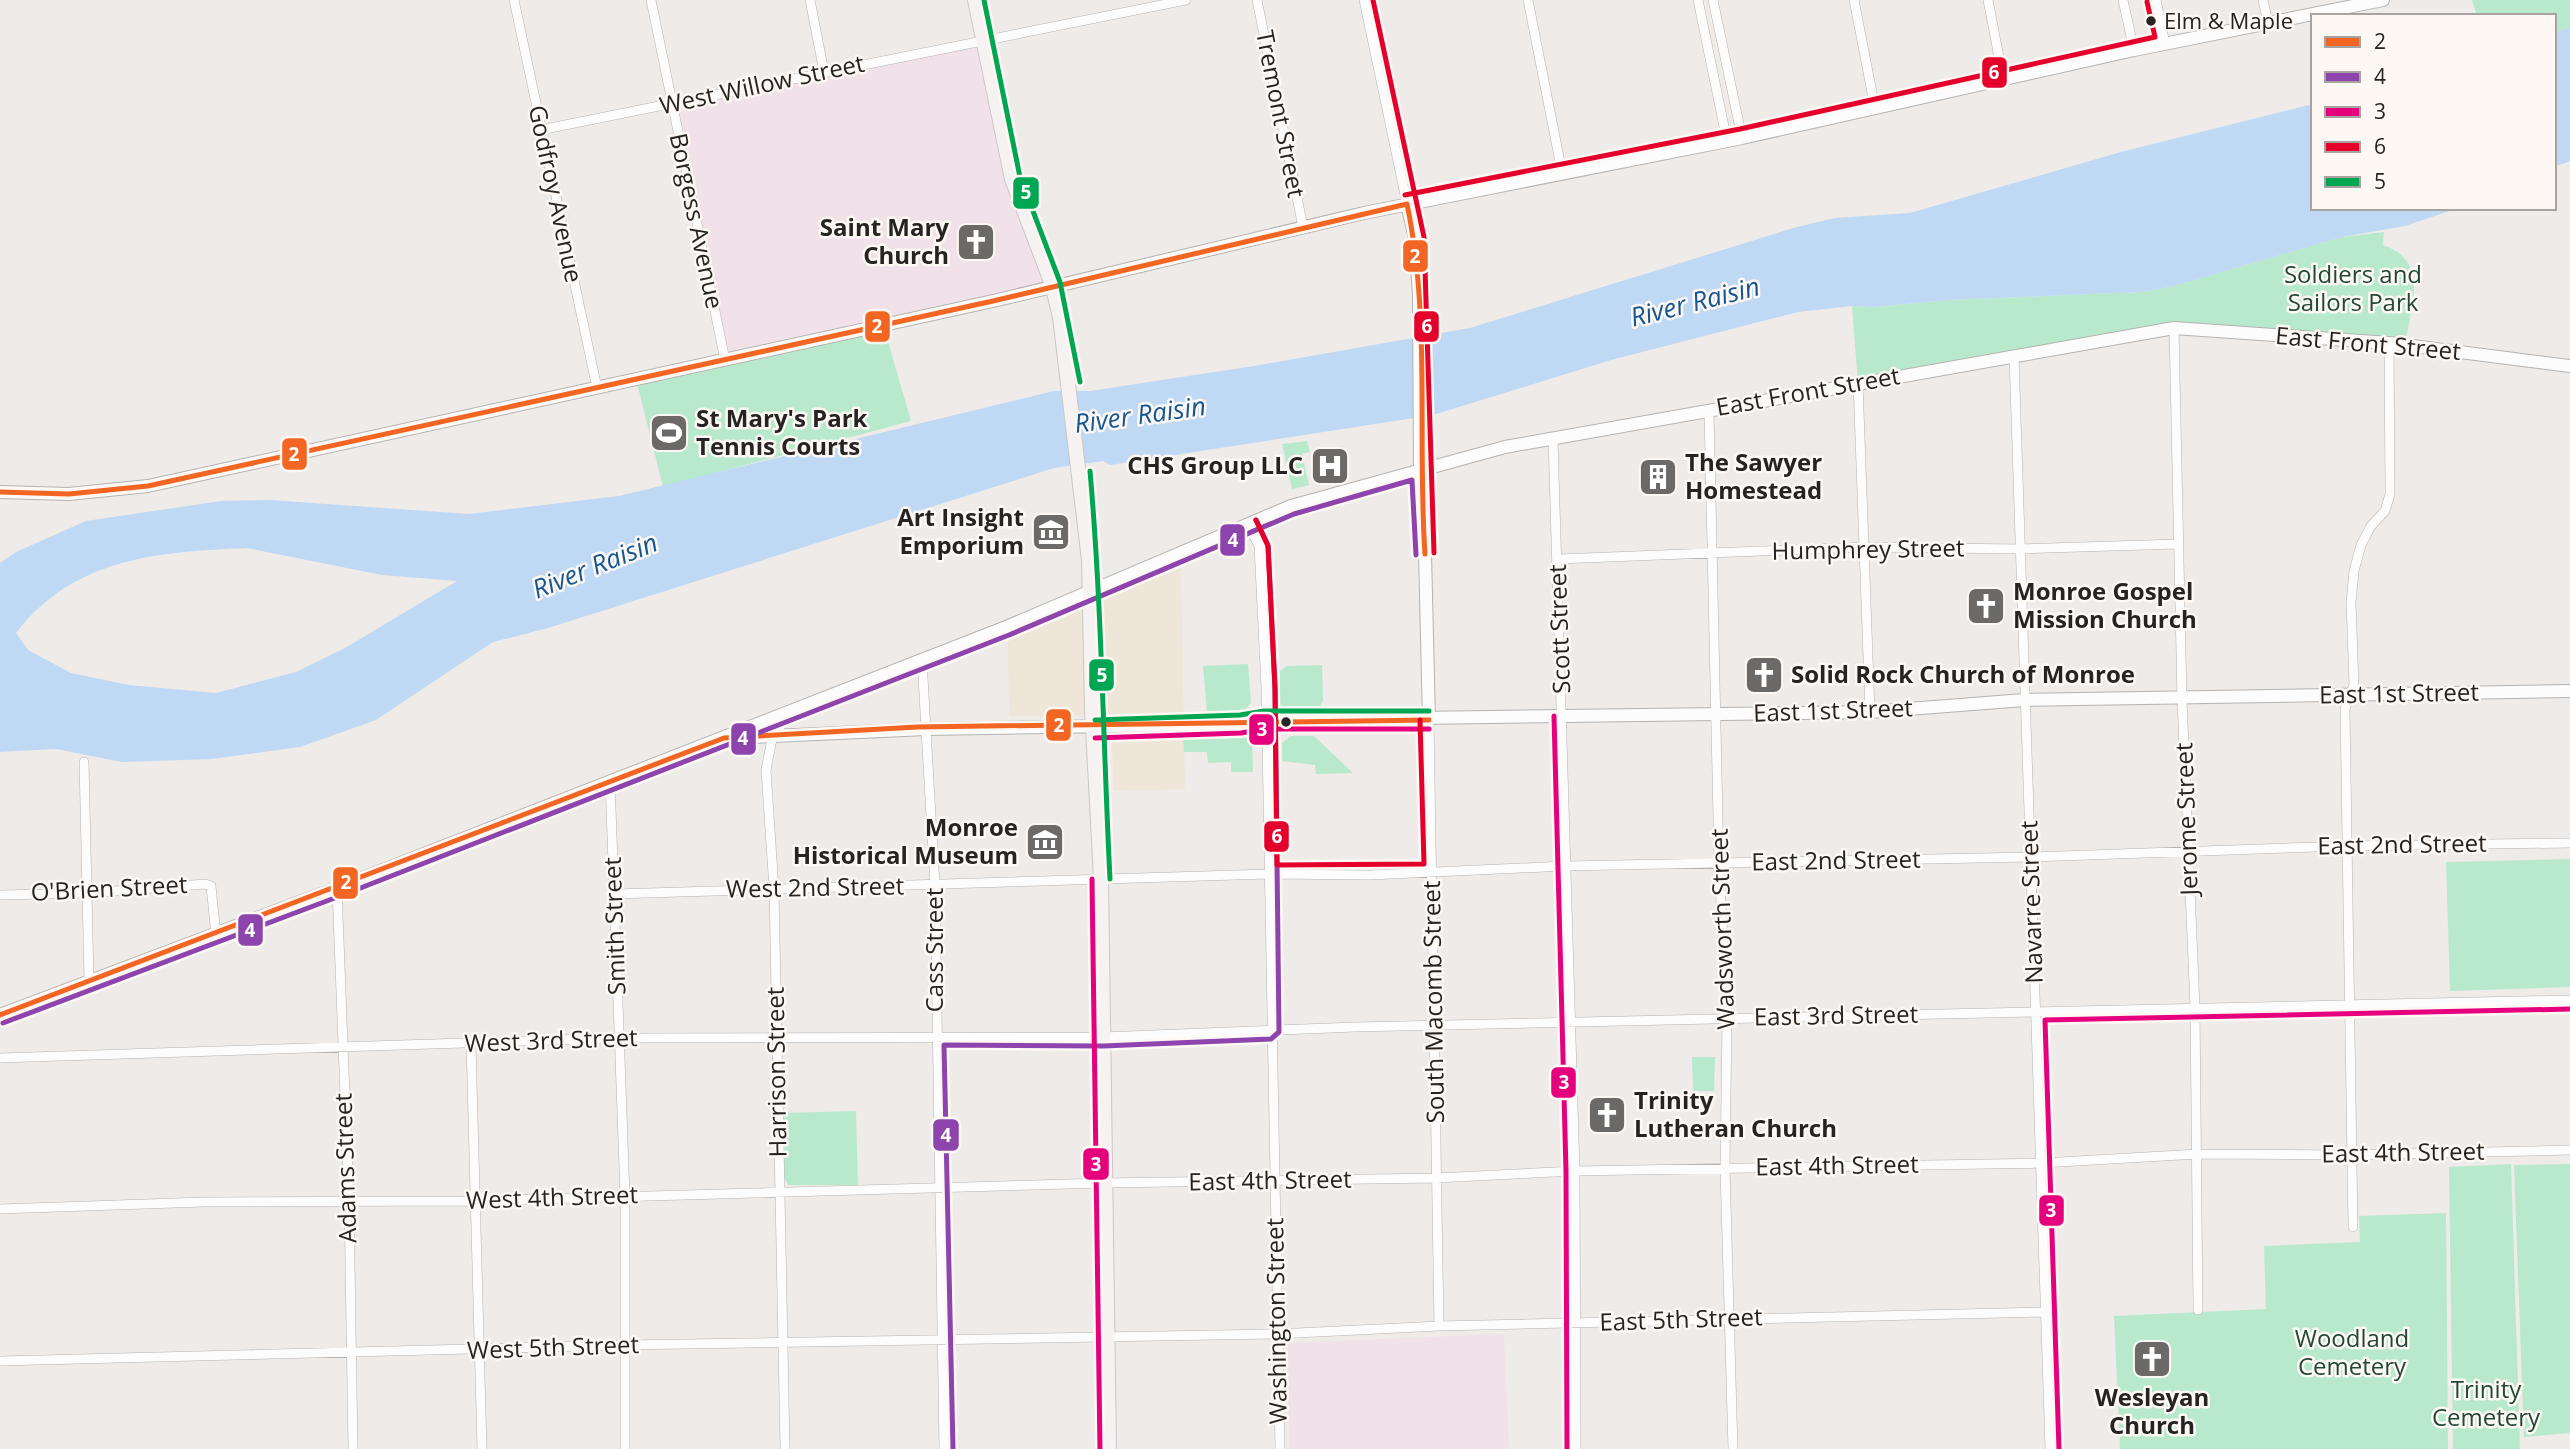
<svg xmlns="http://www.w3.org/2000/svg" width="2570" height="1449" font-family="'Open Sans',sans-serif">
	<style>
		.commercial { fill: #ede6d9 }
		.education { fill: #f0e2e8 }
		.green { fill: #b8e9cd }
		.water { fill: #bfd8f4; fill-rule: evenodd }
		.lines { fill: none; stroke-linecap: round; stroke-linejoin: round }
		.street-casing { stroke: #b5b3b1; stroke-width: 10 }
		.secondary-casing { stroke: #b5b3b1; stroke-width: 14 }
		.primary-casing { stroke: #c9c8c7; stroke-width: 16 }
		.street { stroke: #fcfcfc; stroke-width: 9 }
		.secondary { stroke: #fcfcfc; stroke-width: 12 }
		.primary { stroke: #f6f2f2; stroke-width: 14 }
		.bus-1-casing { stroke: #fef8f4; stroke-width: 10 }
		.bus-2-casing { stroke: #fef8f4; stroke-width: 10 }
		.bus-3-casing { stroke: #fef8f4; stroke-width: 10 }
		.bus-4-casing { stroke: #fef8f4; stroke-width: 10 }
		.bus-5-casing { stroke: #fef8f4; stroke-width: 10 }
		.bus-1 { stroke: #f26522; stroke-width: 5 }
		.bus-2 { stroke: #8e44ad; stroke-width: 5 }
		.bus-3 { stroke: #e5007d; stroke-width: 5 }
		.bus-4 { stroke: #e4002b; stroke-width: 5 }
		.bus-5 { stroke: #00a651; stroke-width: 5 }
		.bus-dot { fill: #262422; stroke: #fef8f4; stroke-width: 2.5 }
		.labels { text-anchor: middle; stroke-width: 5; stroke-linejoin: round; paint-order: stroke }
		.bus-label { font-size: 22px; fill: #262422; stroke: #fef8f4; text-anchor: start }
		.street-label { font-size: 24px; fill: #262422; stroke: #fef8f4 }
		.poi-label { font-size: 24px; font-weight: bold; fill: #262422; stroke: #fef8f4; text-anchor: start }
		.park-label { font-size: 24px; fill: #214935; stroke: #fef8f4 }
		.water-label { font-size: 26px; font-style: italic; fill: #155793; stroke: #fef8f4 }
		.line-badge { stroke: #fef8f4; stroke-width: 2.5 }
		.badge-label { font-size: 19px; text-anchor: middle; font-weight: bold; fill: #fff }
	</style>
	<rect width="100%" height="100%" fill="#eeebe9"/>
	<path class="commercial" d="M1181,568L1185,789L1114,791L1111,715L1009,716L1008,637Z"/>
	<path class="education" d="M983,39L1005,148L1052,284L725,360L671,103Z
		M1504,1334L1509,1449H1290L1286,1343Z"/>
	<path class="green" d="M2472,0H2570V27L2554,33V16H2477Z
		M2384,232L2383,245C2430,261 2411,305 2405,345L2174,328L1858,383L1852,306L1872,307L1949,300L2141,292L2170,287L2342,237Z
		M883,324L911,421L663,487L636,379Z
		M1307,441L1310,452L1302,454L1309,485L1292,489L1282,444Z
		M1248,664L1251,703L1245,710L1207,712L1203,666Z
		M1322,665L1323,701L1318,710L1284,711L1280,707V671L1287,666Z
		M1243,734L1252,744L1253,772H1231V762L1208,763L1207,752H1184L1183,735Z
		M1291,736H1314L1353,773L1316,774L1315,765L1282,761V743Z
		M2570,859V987L2450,991L2446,862Z
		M1692,1057H1715L1714,1091H1693Z
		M856,1111L858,1185H788L783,1175L782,1113Z
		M2511,1164L2520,1449H2453L2449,1167Z
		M2570,1164V1433L2524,1437L2514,1165Z
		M2446,1213L2448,1449H2120L2114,1316L2266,1309L2264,1246L2360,1242L2359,1216Z"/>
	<path class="water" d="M2570,27V161L2554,167V33Z
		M2313,104V208H2458L2405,226L2342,237L2170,287L2141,292L1949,300L1872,307L1852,306L1798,312L1611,360L1433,415L1110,465L1103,461L1054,468L548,628L493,642L376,720L300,747L212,759L122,762L56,749L0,752V563L16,552L86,521L221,501L269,500L469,514L619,496L1054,391H1090L1254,366L1470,328L1797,227L1835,218L1910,213L2121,152ZM247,548L382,575L457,581L345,648L296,672L216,693L129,685L71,673L28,650L16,633C75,557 158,552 247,548Z"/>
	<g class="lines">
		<g class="street-casing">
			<path id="street" d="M514,0L597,388
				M651,0L725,360
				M810,0L824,72
				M1257,0L1303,227
				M1364,0L1407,204
				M1528,0L1562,172
				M1698,0L1727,141
				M1713,0L1742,138
				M1854,0L1875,108
				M1988,0L2003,78
				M2123,0L2134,50
				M2156,0L2165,44
				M2263,0L2268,23
				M540,130L1186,0
				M2174,328L2182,699L2195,1008L2198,1310
				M2014,356L2050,1449
				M1858,383L1870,712
				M1709,410L1719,864L1727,1018L1725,1168L1733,1449
				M1553,439L1575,1171L1576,1449
				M1248,524L1259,546L1266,688L1280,1449
				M1558,559L1865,547L2020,549L2178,544
				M922,660L935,886L944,1449
				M1429,720L1439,1326
				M84,762L89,980
				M610,780L625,1196V1449
				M337,888L349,1201L353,1449
				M614,894L1268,874L1370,875L1566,866L2030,857L2345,846L2570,843
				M0,895L89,893L205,884L211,886L216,935
				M471,1044L482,1449
				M0,1058L618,1038L1103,1037L1355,1027L2570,1000
				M0,1209L204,1202L477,1201L1103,1183L1436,1178L1575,1171L2042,1163L2198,1154L2351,1155L2570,1150
				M2353,1227L2345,709L2354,685L2351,603L2354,571L2361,545L2371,526L2385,511L2390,494L2389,343
				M0,1361L626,1345L1277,1334L1439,1326L2047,1312
				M785,1449L774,889L766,770L773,734L791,714"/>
		</g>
		<g class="secondary-casing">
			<path id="secondary" d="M1407,204L1415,238L1419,295L1420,469L1425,554L1429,720
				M0,492L69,494L148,486L993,301L1364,213L1742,138L2134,50L2383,0
				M731,738L926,729L1241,724L1264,720L1870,712L2024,700L2570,691
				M0,1015L337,888L1006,627L1291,506L1505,447L2174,328L2389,343L2570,366"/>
		</g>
		<g class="primary-casing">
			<path id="primary" d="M975,0L1012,179L1052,284L1060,317L1089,560L1092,709L1101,879L1109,1449"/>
		</g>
		<use href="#street" class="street"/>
		<use href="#secondary" class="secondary"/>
		<use href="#primary" class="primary"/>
		<g class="bus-1-casing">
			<path id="bus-1" d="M0,492L69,494L148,486L993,301L1407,204C1431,319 1417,437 1425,554
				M0,1015L724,738L917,727L1429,720"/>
		</g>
		<g class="bus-2-casing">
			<path id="bus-2" d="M3,1023L340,896L1009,635L1294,514L1412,480L1416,555
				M953,1449L944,1045L1103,1046L1271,1039L1279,1032L1275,688L1268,545L1256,520"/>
		</g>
		<g class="bus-3-casing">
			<path id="bus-3" d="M1554,716L1566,1171L1567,1449
				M1095,738L1241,733L1265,729H1429
				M1092,879L1100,1449
				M2059,1449L2045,1020L2570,1009"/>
		</g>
		<g class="bus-4-casing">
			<path id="bus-4" d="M1373,0L1424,237L1434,553
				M1405,195L1740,129L2155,37L2147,2
				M1256,520L1268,546L1275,688L1277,865L1424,864L1420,720"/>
		</g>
		<g class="bus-5-casing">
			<path id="bus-5" d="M984,0L1020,177L1060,282L1080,382
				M1090,471C1102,607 1103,743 1110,879
				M1095,720L1240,715L1264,711H1429"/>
		</g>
		<use href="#bus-1" class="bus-1"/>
		<use href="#bus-2" class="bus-2"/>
		<use href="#bus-3" class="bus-3"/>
		<use href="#bus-4" class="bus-4"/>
		<use href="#bus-5" class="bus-5"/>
	</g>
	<defs>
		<g id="church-square" transform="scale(2.0125)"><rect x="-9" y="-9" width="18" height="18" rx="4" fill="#6c6a68" stroke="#fef8f4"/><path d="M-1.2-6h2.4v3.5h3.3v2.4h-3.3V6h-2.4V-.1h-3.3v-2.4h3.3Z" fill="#fff"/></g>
		<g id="stadium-square" transform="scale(2.0125)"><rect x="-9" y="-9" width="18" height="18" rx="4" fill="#6c6a68" stroke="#fef8f4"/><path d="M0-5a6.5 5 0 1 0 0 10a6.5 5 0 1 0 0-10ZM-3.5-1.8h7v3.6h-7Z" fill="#fff"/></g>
		<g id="hospital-square" transform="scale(2.0125)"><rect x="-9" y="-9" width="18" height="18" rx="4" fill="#6c6a68" stroke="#fef8f4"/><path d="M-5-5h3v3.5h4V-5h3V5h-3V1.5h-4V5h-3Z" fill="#fff"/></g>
		<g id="building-square" transform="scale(2.0125)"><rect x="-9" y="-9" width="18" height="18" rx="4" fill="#6c6a68" stroke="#fef8f4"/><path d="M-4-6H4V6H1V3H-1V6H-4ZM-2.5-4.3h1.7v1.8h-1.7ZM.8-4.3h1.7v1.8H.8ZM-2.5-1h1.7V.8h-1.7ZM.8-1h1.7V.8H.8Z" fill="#fff"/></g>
		<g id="museum-square" transform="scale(2.0125)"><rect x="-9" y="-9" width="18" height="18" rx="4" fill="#6c6a68" stroke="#fef8f4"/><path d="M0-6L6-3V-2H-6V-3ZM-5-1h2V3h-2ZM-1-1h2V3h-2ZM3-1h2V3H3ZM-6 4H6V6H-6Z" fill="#fff"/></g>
	</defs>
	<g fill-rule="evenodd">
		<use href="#church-square" x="976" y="242"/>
		<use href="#stadium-square" x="669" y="433"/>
		<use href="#hospital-square" x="1330" y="466"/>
		<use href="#building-square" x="1658" y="477"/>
		<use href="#museum-square" x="1051" y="532"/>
		<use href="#church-square" x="1986" y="606"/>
		<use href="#church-square" x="1764" y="675"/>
		<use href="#museum-square" x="1045" y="842"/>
		<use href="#church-square" x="1607" y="1115"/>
		<use href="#church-square" x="2152" y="1359"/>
	</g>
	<g class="bus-dot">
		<circle cx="2151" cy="21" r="6"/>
		<circle cx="1286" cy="722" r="6"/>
	</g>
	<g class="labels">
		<g class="bus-label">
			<text x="2164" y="29">Elm &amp; Maple</text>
		</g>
		<g class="street-label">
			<text transform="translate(762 85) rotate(-12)" y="8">West Willow Street</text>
			<text transform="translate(1280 114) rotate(79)" y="8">Tremont Street</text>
			<text transform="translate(555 194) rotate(78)" y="8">Godfroy Avenue</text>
			<text transform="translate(696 221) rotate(78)" y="8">Borgess Avenue</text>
			<text transform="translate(2368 344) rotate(5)" y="8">East Front Street</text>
			<text transform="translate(1808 392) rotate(-10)" y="8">East Front Street</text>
			<text transform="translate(1868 550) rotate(-1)" y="8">Humphrey Street</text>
			<text transform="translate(1560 629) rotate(-92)" y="8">Scott Street</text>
			<text transform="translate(2399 694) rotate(-1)" y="8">East 1st Street</text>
			<text transform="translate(1833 711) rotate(-2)" y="8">East 1st Street</text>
			<text transform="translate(2187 819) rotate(-92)" y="8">Jerome Street</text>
			<text transform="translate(2402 845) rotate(-1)" y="8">East 2nd Street</text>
			<text transform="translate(1836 861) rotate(-1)" y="8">East 2nd Street</text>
			<text transform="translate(815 888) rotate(-1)" y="8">West 2nd Street</text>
			<text transform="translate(109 889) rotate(-3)" y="8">O'Brien Street</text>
			<text transform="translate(2032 902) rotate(-92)" y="8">Navarre Street</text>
			<text transform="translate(615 926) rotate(-92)" y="8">Smith Street</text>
			<text transform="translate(1723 929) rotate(-92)" y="8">Wadsworth Street</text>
			<text transform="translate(935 950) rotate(-90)" y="8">Cass Street</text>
			<text transform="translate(1434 1002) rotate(-91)" y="8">South Macomb Street</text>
			<text transform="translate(1836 1016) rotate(-1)" y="8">East 3rd Street</text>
			<text transform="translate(551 1041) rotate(-2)" y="8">West 3rd Street</text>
			<text transform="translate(777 1072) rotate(-91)" y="8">Harrison Street</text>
			<text transform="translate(2403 1153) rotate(-1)" y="8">East 4th Street</text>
			<text transform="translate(1837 1166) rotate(-1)" y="8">East 4th Street</text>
			<text transform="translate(346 1168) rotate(-92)" y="8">Adams Street</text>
			<text transform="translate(1270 1181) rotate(-1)" y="8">East 4th Street</text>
			<text transform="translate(552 1198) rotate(-2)" y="8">West 4th Street</text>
			<text transform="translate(1681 1320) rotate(-2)" y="8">East 5th Street</text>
			<text transform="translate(1277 1321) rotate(-91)" y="8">Washington Street</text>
			<text transform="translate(553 1348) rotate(-2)" y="8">West 5th Street</text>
		</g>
		<g class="poi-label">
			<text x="949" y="236" text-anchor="end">Saint Mary<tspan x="949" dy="28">Church</tspan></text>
			<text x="696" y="427">St Mary's Park<tspan x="696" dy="28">Tennis Courts</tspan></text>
			<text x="1685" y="471">The Sawyer<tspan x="1685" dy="28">Homestead</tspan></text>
			<text x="1303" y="474" text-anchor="end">CHS Group LLC</text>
			<text x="1024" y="526" text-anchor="end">Art Insight<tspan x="1024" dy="28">Emporium</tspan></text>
			<text x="2013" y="600">Monroe Gospel<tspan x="2013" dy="28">Mission Church</tspan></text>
			<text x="1791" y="683">Solid Rock Church of Monroe</text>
			<text x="1018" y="836" text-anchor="end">Monroe<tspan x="1018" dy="28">Historical Museum</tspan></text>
			<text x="1634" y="1109">Trinity<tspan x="1634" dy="28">Lutheran Church</tspan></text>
			<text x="2152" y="1406" text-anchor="middle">Wesleyan<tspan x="2152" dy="28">Church</tspan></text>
		</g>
		<g class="park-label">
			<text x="2353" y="283">Soldiers and<tspan x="2353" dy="28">Sailors Park</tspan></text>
			<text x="2352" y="1347">Woodland<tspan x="2352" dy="28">Cemetery</tspan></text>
			<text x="2486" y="1398">Trinity<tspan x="2486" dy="28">Cemetery</tspan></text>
		</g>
		<g class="water-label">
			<text transform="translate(1695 302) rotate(-14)" y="9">River Raisin</text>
			<text transform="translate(1140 415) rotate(-8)" y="9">River Raisin</text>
			<text transform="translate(595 566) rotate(-22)" y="9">River Raisin</text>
		</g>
	</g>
	<g class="line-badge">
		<rect x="1981" y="56" width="27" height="33" rx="7" fill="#e4002b"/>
		<rect x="1012" y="176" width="28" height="34" rx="7" fill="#00a651"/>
		<rect x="1402" y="239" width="27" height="34" rx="7" fill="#f26522"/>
		<rect x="1413" y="310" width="27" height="33" rx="7" fill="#e4002b"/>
		<rect x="864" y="310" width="27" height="33" rx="7" fill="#f26522"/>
		<rect x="281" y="437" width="27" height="34" rx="7" fill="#f26522"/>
		<rect x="1219" y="523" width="27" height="34" rx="7" fill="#8e44ad"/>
		<rect x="1088" y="658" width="27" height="34" rx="7" fill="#00a651"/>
		<rect x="1045" y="708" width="27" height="34" rx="7" fill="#f26522"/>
		<rect x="1248" y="713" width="27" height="33" rx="7" fill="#e5007d"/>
		<rect x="730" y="722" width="27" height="34" rx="7" fill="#8e44ad"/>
		<rect x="1263" y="820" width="27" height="33" rx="7" fill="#e4002b"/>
		<rect x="332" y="866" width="27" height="34" rx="7" fill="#f26522"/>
		<rect x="237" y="913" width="27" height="34" rx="7" fill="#8e44ad"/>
		<rect x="1550" y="1066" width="27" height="33" rx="7" fill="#e5007d"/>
		<rect x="932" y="1118" width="28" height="34" rx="7" fill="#8e44ad"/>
		<rect x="1082" y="1147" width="28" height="34" rx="7" fill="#e5007d"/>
		<rect x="2038" y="1194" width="27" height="33" rx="7" fill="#e5007d"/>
	</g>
	<g class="badge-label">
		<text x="1994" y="79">6</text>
		<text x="1026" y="199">5</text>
		<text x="1415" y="263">2</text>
		<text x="1427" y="333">6</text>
		<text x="877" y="333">2</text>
		<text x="294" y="461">2</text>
		<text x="1233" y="547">4</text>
		<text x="1102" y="682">5</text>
		<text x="1059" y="732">2</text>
		<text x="1262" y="736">3</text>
		<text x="743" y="745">4</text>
		<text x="1277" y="843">6</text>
		<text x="346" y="889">2</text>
		<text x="250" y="937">4</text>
		<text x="1564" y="1089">3</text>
		<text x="946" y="1142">4</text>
		<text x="1096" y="1171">3</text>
		<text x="2051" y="1217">3</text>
	</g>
	<rect x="2311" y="14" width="245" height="196" fill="#fef8f4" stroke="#a8a3a0" stroke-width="2"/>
	<rect x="2325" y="37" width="35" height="10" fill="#f26522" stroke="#a8a3a0" stroke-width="2"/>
	<text x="2374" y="49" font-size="21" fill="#262422">2</text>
	<rect x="2325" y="72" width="35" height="10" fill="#8e44ad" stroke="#a8a3a0" stroke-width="2"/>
	<text x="2374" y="84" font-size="21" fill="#262422">4</text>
	<rect x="2325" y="107" width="35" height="10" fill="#e5007d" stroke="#a8a3a0" stroke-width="2"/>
	<text x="2374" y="119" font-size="21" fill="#262422">3</text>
	<rect x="2325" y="142" width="35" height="10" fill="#e4002b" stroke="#a8a3a0" stroke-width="2"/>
	<text x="2374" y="154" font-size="21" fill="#262422">6</text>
	<rect x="2325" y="177" width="35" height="10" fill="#00a651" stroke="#a8a3a0" stroke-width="2"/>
	<text x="2374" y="189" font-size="21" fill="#262422">5</text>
</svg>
